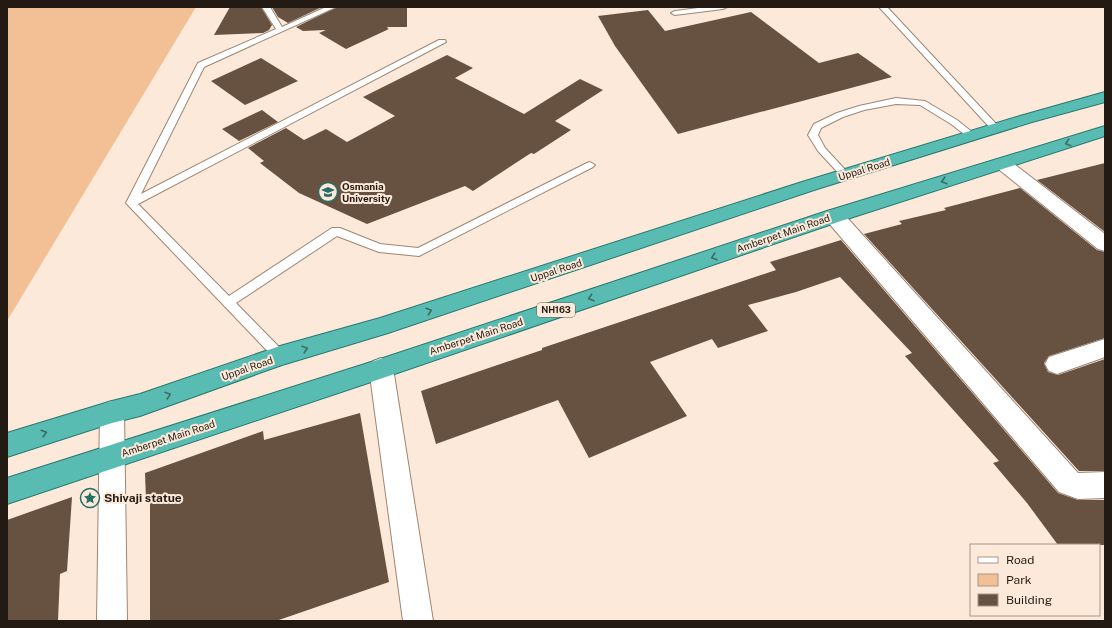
<svg xmlns="http://www.w3.org/2000/svg" width="1112" height="628" font-family="'Public Sans',sans-serif">
	<style>
		.green { fill: #f3c095 }
		.building { fill: #675241 }
		.lines { fill: none; stroke-linecap: round; stroke-linejoin: round }
		.service-casing { stroke: #9c8674; stroke-width: 2 }
		.minor-casing { stroke: #9c8674; stroke-width: 2 }
		.trunk-casing { stroke: #2a796f; stroke-width: 2 }
		.service { fill: #fff; fill-rule: evenodd }
		.minor { fill: #fff; fill-rule: evenodd }
		.trunk { fill: #58bcb3; fill-rule: evenodd }
		.oneway { stroke: #3e6c63 }
		.labels { text-anchor: middle; stroke-width: 4; stroke-linejoin: round; paint-order: stroke }
		.shield { fill: #fde9d9; stroke: #64594e; stroke-width: 1 }
		.shield-label { font-size: 9px; font-weight: bold; fill: #231b13 }
		.street-label { font-size: 10px; fill: #231b13; stroke: #fde9d9 }
		.poi-label { font-size: 10px; font-weight: bold; fill: #231b13; stroke: #fde9d9; text-anchor: start }
		.near-poi-label { font-size: 12px; font-weight: bold; fill: #231b13; stroke: #fde9d9; text-anchor: start }
	</style>
	<rect width="100%" height="100%" fill="#fde9d9"/>
	<path class="green" d="M7,7H196L7,321Z"/>
	<path class="building" d="M230,7H261L272,25L269,30L263,33L214,35Z
		M272,7H322L288,23L278,17Z
		M337,7H407V27H388L387,28L389,29L346,49L319,33L326,30L303,31L296,27Z
		M648,10L665,31L751,12L819,63L858,53L892,77L678,134L615,46L598,16Z
		M447,55L473,68L455,78L524,114L580,79L603,90L555,121L571,130L534,154L531,153L473,191L465,186L367,224L299,193L260,163L264,161L248,148L286,128L304,140L326,129L347,142L395,116L363,97Z
		M261,58L298,81L245,105L211,81Z
		M262,110L278,122L239,141L222,129Z
		M1105,163V232L1037,180Z
		M1020,188L1097,250L1105,252V338L1049,356L1044,363L1048,372L1058,375L1105,359V471H1079L864,234L902,224L899,221L946,210L944,208Z
		M841,240L1058,493L1078,500H1105V545H1058L1027,503L993,463L999,461L905,356L912,353L840,277L796,292L748,305L768,331L718,348L712,339L650,362L687,416L589,458L558,400L436,444L421,391L542,350V348L776,270L770,262Z
		M360,413L389,582L276,621H150V498L146,500L145,473L263,431L264,440Z
		M72,497L67,571L60,574L58,621H7V520Z"/>
	<g class="lines">
		<g class="service-casing">
			<path id="service" d="M262,7H270L282,27L326,7H336L204,67L141,194L439,40H445L446,42L138,204L229,296L332,228H340L380,244L418,248L587,163L590,162L595,165L593,167L419,256L379,252L337,236L236,303L284,352L286,356L284,360L280,361L276,360L126,203L198,63L276,29Z
				M706,7H727L723,9L675,15L671,13L675,11Z
				M879,7H887L999,127L1001,129L999,131H993Z
				M896,98L925,101L957,120L977,136L975,138H969L951,124L920,105L896,104L864,110L843,117L821,128L818,135L825,148L850,175L848,177H842L818,151L808,135L814,124L837,113L859,106Z"/>
		</g>
		<g class="minor-casing">
			<path id="minor" d="M1003,159L1009,160L1105,234V251L1098,249L997,168L994,164L997,160Z
				M834,210L841,211L1078,473L1105,472V498L1078,499L1059,492L827,221L824,216L827,211Z
				M1105,339V357L1057,374L1049,371L1045,364L1049,357Z
				M381,358L389,361L393,368L433,621H403L369,368L373,361Z
				M112,401L121,404L124,412L127,621H97L100,412L103,404Z"/>
		</g>
		<g class="trunk-casing">
			<path id="trunk" d="M1105,92V102L1032,122L814,190L388,333L282,365L140,416L112,423L7,457V433L112,401L140,394L280,346L380,318L802,182L1020,116Z
				M1105,126V136L841,221L371,382L7,504V478L371,362L827,211Z"/>
		</g>
		<use href="#service" class="service"/>
		<use href="#minor" class="minor"/>
		<use href="#trunk" class="trunk"/>
	</g>
	<defs><path id="oneway-chevron" d="M-2-3.5L2.5 0L-2 3.5" fill="none" stroke-width="1.6" stroke-linecap="round" stroke-linejoin="round"/></defs>
	<g class="oneway">
		<use href="#oneway-chevron" transform="translate(1068 143) rotate(162)"/>
		<use href="#oneway-chevron" transform="translate(944 181) rotate(163)"/>
		<use href="#oneway-chevron" transform="translate(714 257) rotate(161)"/>
		<use href="#oneway-chevron" transform="translate(591 298) rotate(162)"/>
		<use href="#oneway-chevron" transform="translate(429 311) rotate(-18)"/>
		<use href="#oneway-chevron" transform="translate(305 349) rotate(-16)"/>
		<use href="#oneway-chevron" transform="translate(168 395) rotate(-19)"/>
		<use href="#oneway-chevron" transform="translate(44 433) rotate(-17)"/>
	</g>
	<defs>
		<g id="university-ring" transform="scale(1)"><circle r="9.5" fill="#fde9d9" stroke="#266f67" stroke-width="1.5"/><path d="M0-5L7-2L0 1L-7-2ZM-4 1L0 2.5L4 1V4Q0 6-4 4Z" fill="#266f67"/></g>
		<g id="sight-ring" transform="scale(1)"><circle r="9.5" fill="#fde9d9" stroke="#266f67" stroke-width="1.5"/><path d="M0-6L1.8-2.2L6-1.7L2.9 1.2L3.7 5.4L0 3.3L-3.7 5.4L-2.9 1.2L-6-1.7L-1.8-2.2Z" fill="#266f67"/></g>
	</defs>
	<g fill-rule="evenodd">
		<use href="#university-ring" x="328" y="192"/>
		<use href="#sight-ring" x="90" y="498"/>
	</g>
	<g class="labels">
		<rect class="shield" x="537" y="303" width="38" height="14" rx="3"/>
		<g class="shield-label">
			<text x="556" y="313">NH163</text>
		</g>
		<g class="street-label">
			<text transform="translate(864 169) rotate(-17)" y="4">Uppal Road</text>
			<text transform="translate(783 233) rotate(-19)" y="4">Amberpet Main Road</text>
			<text transform="translate(556 270) rotate(-18)" y="4">Uppal Road</text>
			<text transform="translate(476 336) rotate(-18)" y="4">Amberpet Main Road</text>
			<text transform="translate(247 368) rotate(-19)" y="4">Uppal Road</text>
			<text transform="translate(168 438) rotate(-18)" y="4">Amberpet Main Road</text>
		</g>
		<g class="poi-label">
			<text x="342" y="190">Osmania<tspan x="342" dy="12">University</tspan></text>
		</g>
		<g class="near-poi-label">
			<text x="104" y="502">Shivaji statue</text>
		</g>
	</g>
	<rect width="1112" height="628" fill="none" stroke="#231b13" stroke-width="16"/>
	<rect x="970" y="544" width="130" height="72" fill="#fde9d9" stroke="#a6978a"/>
	<rect x="978" y="557" width="20" height="6" fill="#ffffff" stroke="#a6978a"/>
	<text x="1006" y="564" font-size="12" fill="#231b13">Road</text>
	<rect x="978" y="574" width="20" height="12" fill="#f3c095" stroke="#a6978a"/>
	<text x="1006" y="584" font-size="12" fill="#231b13">Park</text>
	<rect x="978" y="594" width="20" height="12" fill="#675241" stroke="#a6978a"/>
	<text x="1006" y="604" font-size="12" fill="#231b13">Building</text>
</svg>
